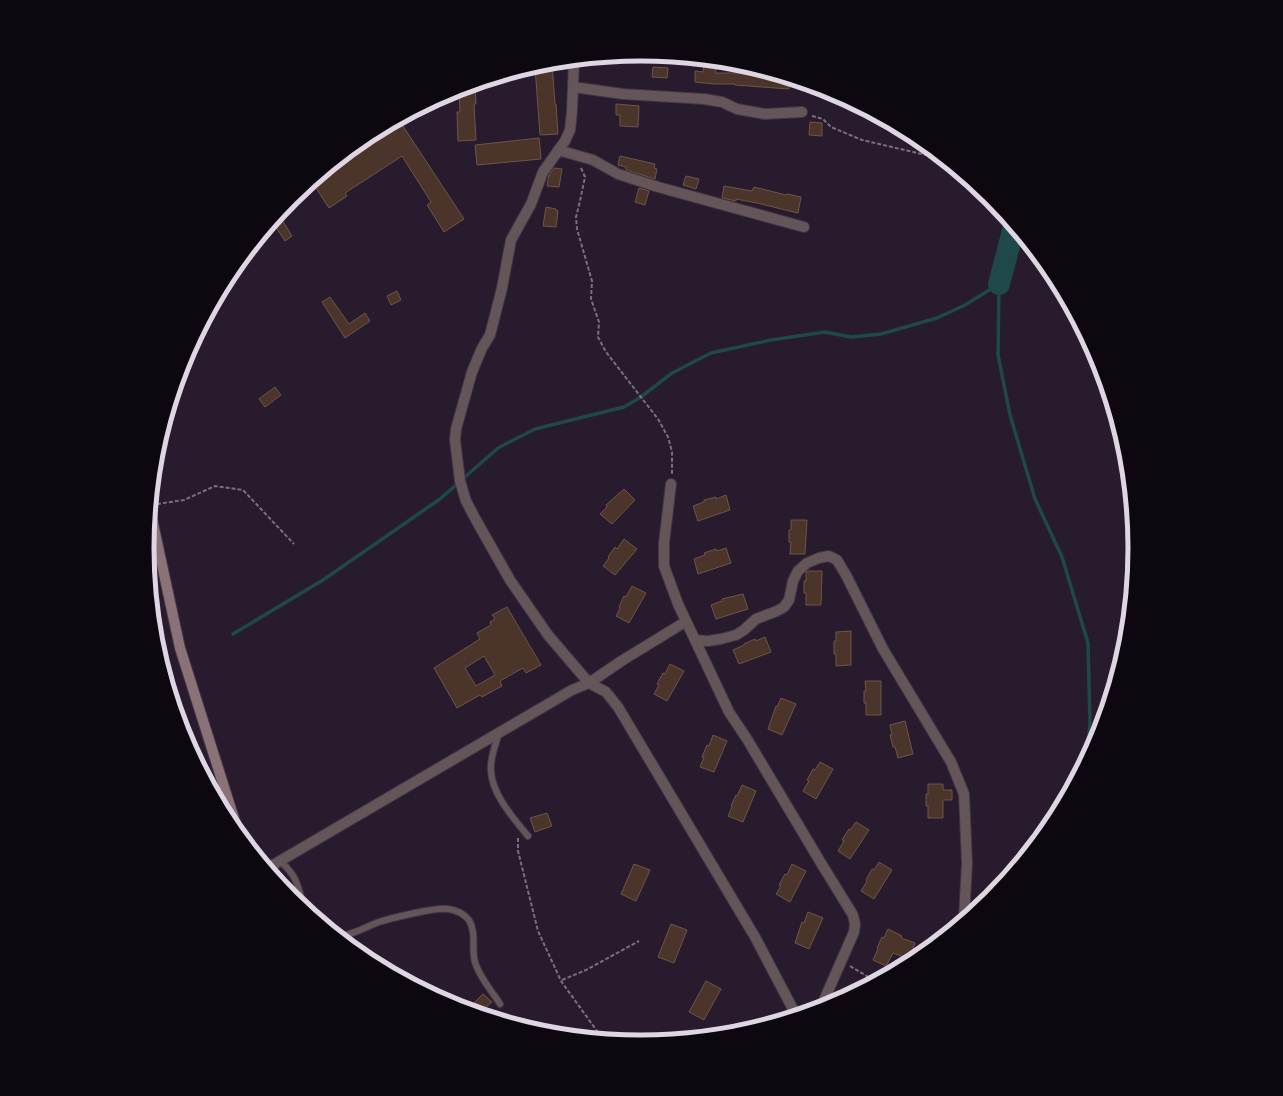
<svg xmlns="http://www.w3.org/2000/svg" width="1283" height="1096" font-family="Inter,sans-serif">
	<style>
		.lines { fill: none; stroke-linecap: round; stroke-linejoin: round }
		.stream { stroke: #1e4849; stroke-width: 3.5 }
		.river { stroke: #1e4849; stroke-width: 22 }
		.building { fill: #4b3429; stroke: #6d5548; fill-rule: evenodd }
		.lane-casing { stroke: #413546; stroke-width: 8 }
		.street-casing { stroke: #413546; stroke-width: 12 }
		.secondary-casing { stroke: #413546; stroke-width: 12 }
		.path { stroke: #7a6f7e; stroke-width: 2; stroke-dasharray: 4 2; stroke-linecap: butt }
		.lane { stroke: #645558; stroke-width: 6 }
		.street { stroke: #645558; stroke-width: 10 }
		.secondary { stroke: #8a7277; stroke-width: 10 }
		.rim { fill: none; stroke: #ded6e2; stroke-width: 5 }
	</style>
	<rect width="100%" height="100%" fill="#281b2d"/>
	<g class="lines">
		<path class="stream" d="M999,284L998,355L1010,415L1035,499L1062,557L1088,643L1090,723L1087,757
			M233,634L323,580L440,499L498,448L535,429L624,407L641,397L672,373L711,353L771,340L825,332L851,337L881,334L937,318L965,305L999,284"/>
		<path class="river" d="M999,284L1014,227"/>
	</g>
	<path class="building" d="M545,63H552L555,104H556L558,134L540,135L535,67Z
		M704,66L717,67L715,73H743L744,68L755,69H757V74L775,75L790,79L789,89L735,85V84H714L695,82V71L703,72Z
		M653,67L668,68L667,78L652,77Z
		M475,85L476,104H474L476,140L458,141L457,112H460L459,90Z
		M616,104L639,106L638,127L620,126V115H616Z
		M399,120L464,219L444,232L427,205L431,202L402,156L345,193L347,196L329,208L312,182L367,137Z
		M810,122L822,123V136L809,135Z
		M539,138L541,159L477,165L475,145Z
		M620,156L655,164L654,168L657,169L655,179L626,170V167L618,165Z
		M554,168L562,169L559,187L547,186L549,175Z
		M686,176L699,179L696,189L683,185Z
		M724,186L752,191L754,187L786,195L787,194L801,197L798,213L757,203L736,199V201L722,198Z
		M639,188L649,191L645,205L635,202Z
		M546,207L556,209V210L558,211L556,227L543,226Z
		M279,215L292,236L285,241L273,223Z
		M397,291L401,300L391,305L387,296Z
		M330,297L349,324L365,313L370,321L345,338L322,302Z
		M275,387L281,395L265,407L259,399Z
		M624,489L635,500L612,524L600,514L607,507L606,505Z
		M726,495L730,510L698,521L693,506L704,502V500L716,497V499Z
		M791,520H807L805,554H790L791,542H789V530H791Z
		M624,539L637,549L615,575L603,566L609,558L608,557L615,547L617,549Z
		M726,548L731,563L698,574L694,559L705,555L704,553L716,549L717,551Z
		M808,571H822L821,605H806V593H804V581H806V572Z
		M632,586L646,593L629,623L616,616L620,608L619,607L624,596L626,597Z
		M743,594L748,609L716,619L711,605L722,601V599Z
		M507,607L541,665L526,673L523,668L500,681L502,686L482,697L480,695L457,708L434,668L480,639L477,633L491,625L490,622L495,619L492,615ZM484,656L495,675L476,686L465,668Z
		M851,631V665L836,666V654H834V641H836V632Z
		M765,637L771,652L739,664L733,650L744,645V644L755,639L756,641Z
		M670,664L684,671L667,701L654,694L659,685L657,684L663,673L665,674Z
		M865,681H881V715H866V703H864V691H866Z
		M781,698L796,704L782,735L768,729L776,706L777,707Z
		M905,721L913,754L898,758L895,747H893L890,735H892L890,725Z
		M713,735L727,741L714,772L700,767L704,757H702L707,745L709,746Z
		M820,762L833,769L816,799L803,791L809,781L807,780L813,769L815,770Z
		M928,784H943V790H952V800H943V818H928V806H926V794H928Z
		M742,785L756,791L743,822L728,816L732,807L731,806L736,795L737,796Z
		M547,813L552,826L535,832L530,818Z
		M856,822L869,830L850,859L838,851L844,841L842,840L849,829L850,830Z
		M879,862L892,870L874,899L861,891L867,881L866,880L872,869L874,870Z
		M634,864L650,870L636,901L621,894Z
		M792,864L806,871L790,902L776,894L781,886L779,885L785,874L787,875Z
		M808,912L823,918L809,949L795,943L802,922L804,923Z
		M671,924L687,930L674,963L658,957Z
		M888,929L902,936L901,938L915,943L909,959L893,953L886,966L873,960L878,949L877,948L882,937L884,938Z
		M706,981L721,989L704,1020L689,1012Z
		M483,994L492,1002L486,1007L499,1018L468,1009Z"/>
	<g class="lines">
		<g class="lane-casing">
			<path id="lane" d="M499,733C496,743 491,755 491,766C489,791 513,818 528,836
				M280,861C297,876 298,885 303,906
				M339,936C354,935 365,927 379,922C392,918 436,907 448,909C456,910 464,914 469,920C477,934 471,949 475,962C479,977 492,991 500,1004"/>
		</g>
		<g class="street-casing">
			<path id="street" d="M574,61L572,111L570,130L565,141L543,172L531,204L511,240L502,288L490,335L482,348L472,372L456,429L455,440L460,481L466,501L476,520L510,580L548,635L589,683L623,660L685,622
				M573,87L623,94L704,99L722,102L737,109L765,114L802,112
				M558,150L593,160L618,174L658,187L804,227
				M671,484L664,543V566L678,604L729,712L747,739L821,863L853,915L855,924L854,932L821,1007
				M695,640L708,641L721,639L736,635L744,630L756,619L777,611L784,607L789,600L793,581L798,571L807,563L819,558L829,556L837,560L846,575L883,649L951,762L964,794L967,863L964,919
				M268,868L572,690L589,683L606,692L618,707L755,937L796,1015"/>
		</g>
		<g class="secondary-casing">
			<path id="secondary" d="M151,514L180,648L238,831"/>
		</g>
		<path class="path" d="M812,116L823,119L831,127L862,140L943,159
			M581,168L585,177L580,201L576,217L577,229L592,281L591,299L599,322L598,337L606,352L658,419L668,437L672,452V475
			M157,504L184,500L215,486L243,490L294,544
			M1122,656C1120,618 1130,581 1135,544
			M518,838V851L538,931L561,981L602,1038
			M850,966L875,981
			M562,980L586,970L639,941"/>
		<use href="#lane" class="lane"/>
		<use href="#street" class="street"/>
		<use href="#secondary" class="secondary"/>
	</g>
	<path d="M0 0H1283V1096H0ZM154 548a487 487 0 1 1 974 0a487 487 0 1 1-974 0Z" fill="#0d0810" fill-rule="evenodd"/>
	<path class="rim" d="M154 548a487 487 0 1 1 974 0a487 487 0 1 1-974 0Z"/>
</svg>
